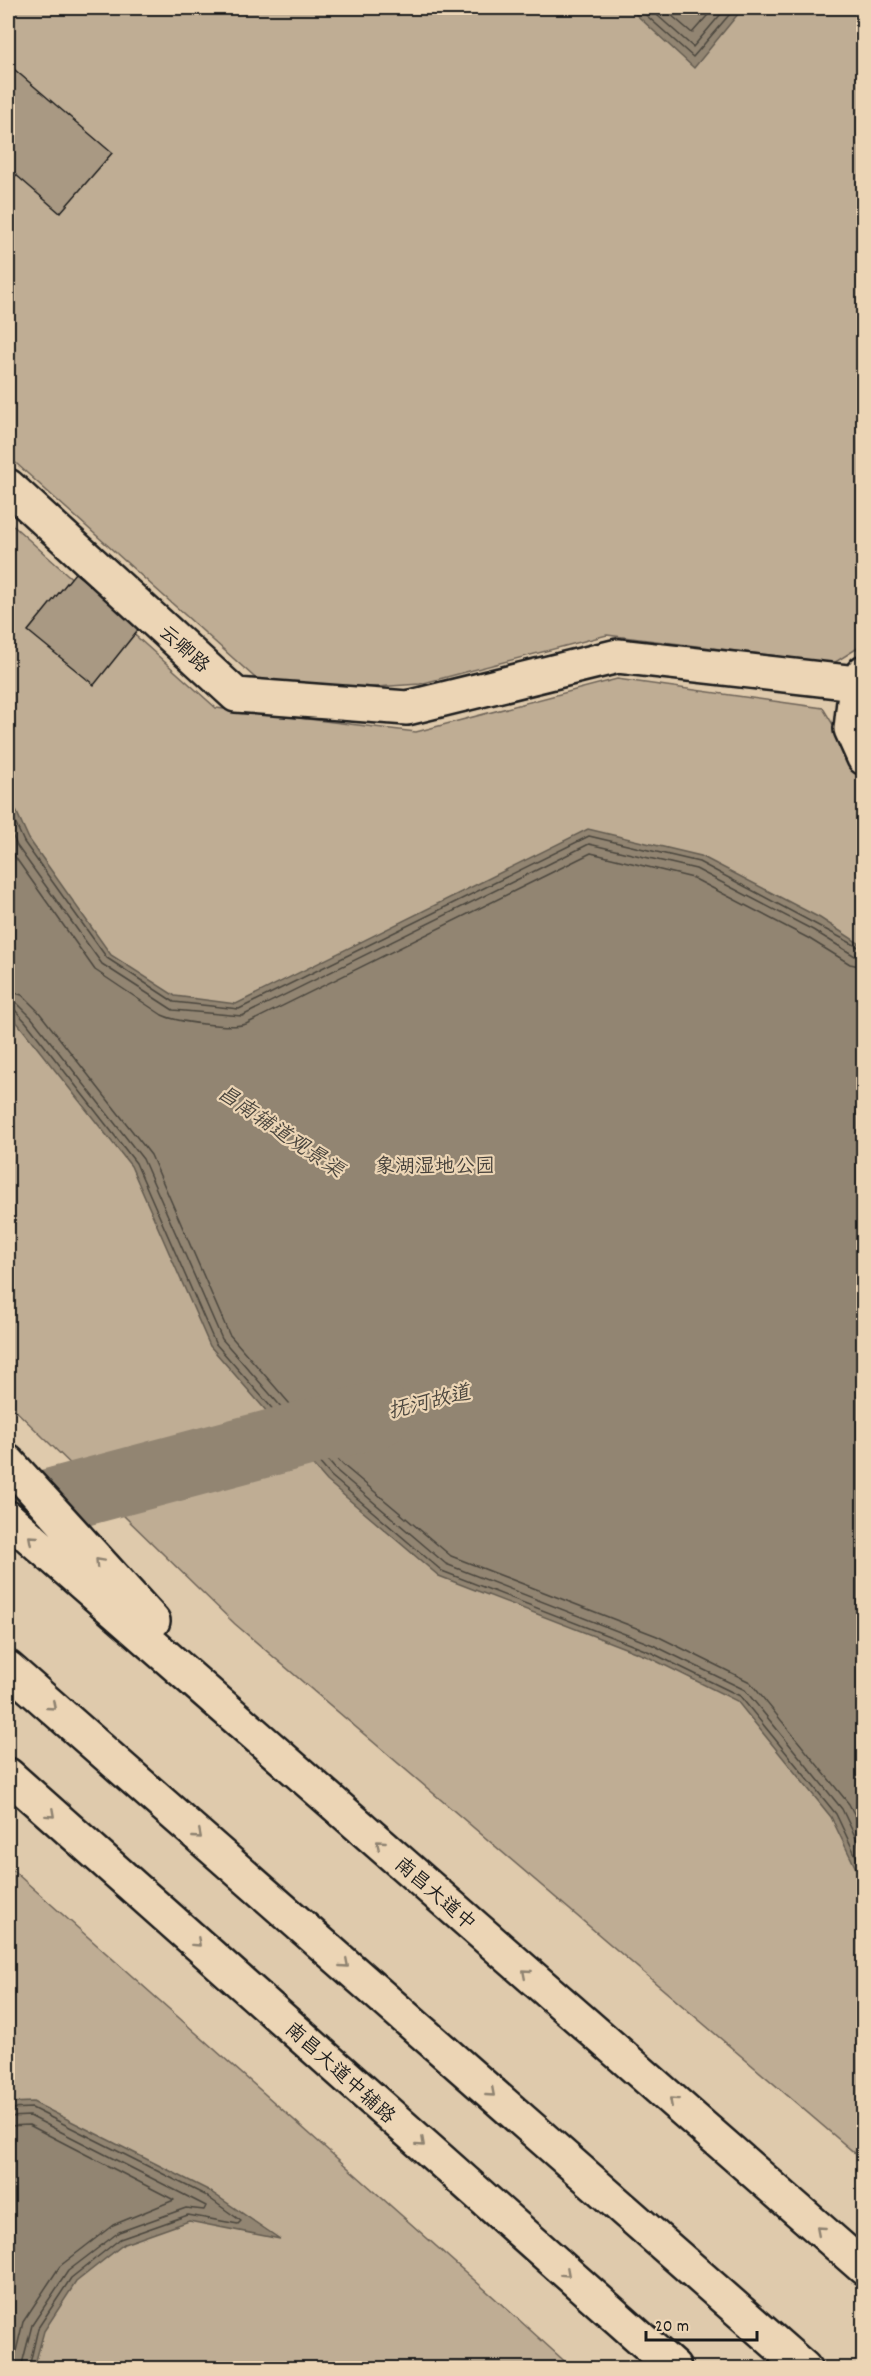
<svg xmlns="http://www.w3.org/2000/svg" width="871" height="2376" font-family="Dekko,'LXGW WenKai TC',sans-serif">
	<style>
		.green { fill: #bfad94; stroke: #6e6458; stroke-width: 1.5 }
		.water { fill: #928572; stroke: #635b50; stroke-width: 1.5 }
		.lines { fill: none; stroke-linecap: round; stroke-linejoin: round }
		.shore { stroke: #4b463e; stroke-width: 1.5 }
		.river { stroke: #928572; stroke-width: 66 }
		.building { fill: #a99983; stroke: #1c1c1c; stroke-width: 1.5 }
		.minor-casing { stroke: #1c1c1c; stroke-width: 38 }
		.highway-casing { stroke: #1c1c1c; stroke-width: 38 }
		.minor { stroke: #ecd5b5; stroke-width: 33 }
		.highway { stroke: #ecd5b5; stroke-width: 33 }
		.oneway { stroke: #8e8270 }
		.labels { text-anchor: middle; stroke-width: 4.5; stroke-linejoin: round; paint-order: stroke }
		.street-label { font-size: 20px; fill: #1c1c1c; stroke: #ecd5b5 }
		.park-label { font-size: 20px; fill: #45403a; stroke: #ecd5b5 }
		.water-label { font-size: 21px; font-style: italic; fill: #4b463e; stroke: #ecd5b5 }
	</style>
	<rect width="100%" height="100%" fill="#dfcaac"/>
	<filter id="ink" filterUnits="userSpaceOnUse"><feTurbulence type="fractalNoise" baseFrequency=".0167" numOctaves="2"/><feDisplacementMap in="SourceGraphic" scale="12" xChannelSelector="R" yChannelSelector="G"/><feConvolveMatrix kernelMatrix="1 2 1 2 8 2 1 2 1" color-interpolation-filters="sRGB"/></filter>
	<g filter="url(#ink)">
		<path class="green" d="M8,8H863L864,644L834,663L607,635L420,684L273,694L8,456Z
			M8,521L216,708L416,732L617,679L823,708L863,774V2160L235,1624L8,1403Z
			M8,1866L517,2318L572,2368H8Z"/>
		<path class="water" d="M629,8H743L694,68Z
			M8,793L29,839L111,955L175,996L236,1004L588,829L701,856L820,918L863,946V1883L831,1817L737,1701L648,1657L439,1576L327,1481L210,1346L131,1166L8,1011Z
			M33,2102L208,2190L280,2239L189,2221L124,2244L76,2282L44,2331L34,2368H8V2103Z"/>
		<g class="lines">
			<path class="shore" d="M638,8L693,57L735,8
				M649,8L693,47L726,8
				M663,8L692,33L714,8
				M8,807L24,842L107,958L174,1002L239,1009L589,836L699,862L864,950
				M8,825L17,846L102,964L173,1010L242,1016L589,844L696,869L813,930L855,956L864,958
				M8,847L95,970L162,1015C176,1022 231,1029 246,1024L591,853L693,878L808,938L850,964L864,967
				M8,991L22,995L38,1011L151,1155L229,1334L343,1465L451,1556L657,1636L750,1682L849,1804L864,1833
				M8,1000L17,1003L31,1017L143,1159L222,1339L337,1471L446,1564L653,1645L745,1690L842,1809L864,1855
				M8,1008L14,1009L26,1022L136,1163L215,1343L331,1476L442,1571L650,1652L740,1696L836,1814L864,1873
				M8,2109L32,2108L205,2195L241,2221L238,2224L188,2215L120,2239L71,2278L38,2328L29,2368
				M8,2117L30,2116L206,2206L204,2210L186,2208L119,2232L68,2271L32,2325L21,2368
				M8,2126L29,2125L174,2200L113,2225L60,2266L23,2322L12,2368"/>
			<path class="river" d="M8,1513L378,1414"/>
		</g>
		<path class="building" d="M8,64L112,153L60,213L8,168Z
			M75,573L141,626L94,685L28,631Z"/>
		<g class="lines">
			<g class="minor-casing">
				<path id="minor" d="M8,486L236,695L407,708L618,656L856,683
					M864,672L856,683L851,729L864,758"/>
			</g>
			<g class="highway-casing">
				<path id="highway" d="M8,1462L153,1621
					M8,1518L864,2268
					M8,1668L804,2368
					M8,1775L674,2368"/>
			</g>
			<use href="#minor" class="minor"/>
			<use href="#highway" class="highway"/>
		</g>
		<defs><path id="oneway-chevron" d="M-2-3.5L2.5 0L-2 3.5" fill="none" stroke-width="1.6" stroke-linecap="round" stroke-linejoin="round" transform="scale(1.5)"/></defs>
		<g class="oneway">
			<use href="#oneway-chevron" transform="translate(32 1539) rotate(-139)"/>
			<use href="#oneway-chevron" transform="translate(99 1562) rotate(-133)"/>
			<use href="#oneway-chevron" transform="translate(52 1706) rotate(41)"/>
			<use href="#oneway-chevron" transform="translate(51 1814) rotate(42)"/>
			<use href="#oneway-chevron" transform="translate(198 1835) rotate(41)"/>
			<use href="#oneway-chevron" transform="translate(380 1844) rotate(-139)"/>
			<use href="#oneway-chevron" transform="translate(197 1943) rotate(42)"/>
			<use href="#oneway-chevron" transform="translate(345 1964) rotate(41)"/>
			<use href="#oneway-chevron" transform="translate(526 1973) rotate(-139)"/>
			<use href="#oneway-chevron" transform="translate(491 2093) rotate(41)"/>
			<use href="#oneway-chevron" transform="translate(673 2101) rotate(-139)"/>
			<use href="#oneway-chevron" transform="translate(421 2143) rotate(42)"/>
			<use href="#oneway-chevron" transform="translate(820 2230) rotate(-139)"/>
			<use href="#oneway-chevron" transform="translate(566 2273) rotate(42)"/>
		</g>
	</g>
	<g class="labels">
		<g class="street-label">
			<text transform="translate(185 648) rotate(42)" y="7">云卿路</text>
			<text transform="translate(436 1893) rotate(41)" y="7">南昌大道中</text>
			<text transform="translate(341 2072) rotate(42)" y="7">南昌大道中辅路</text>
		</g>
		<g class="park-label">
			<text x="435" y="1172">象湖湿地公园</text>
		</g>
		<g class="water-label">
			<text transform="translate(281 1131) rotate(34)" y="7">昌南辅道观景渠</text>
			<text transform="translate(429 1401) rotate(-14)" y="7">抚河故道</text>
		</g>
	</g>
	<rect width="871" height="2376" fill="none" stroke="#ecd5b5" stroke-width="30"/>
	<rect x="15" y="15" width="841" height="2346" fill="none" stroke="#1c1c1c" stroke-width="2" filter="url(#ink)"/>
	<path d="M646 2331v9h111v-9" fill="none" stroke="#1c1c1c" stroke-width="3"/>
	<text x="655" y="2331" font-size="18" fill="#1c1c1c" stroke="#ecd5b5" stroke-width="4.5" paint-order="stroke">20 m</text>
</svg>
